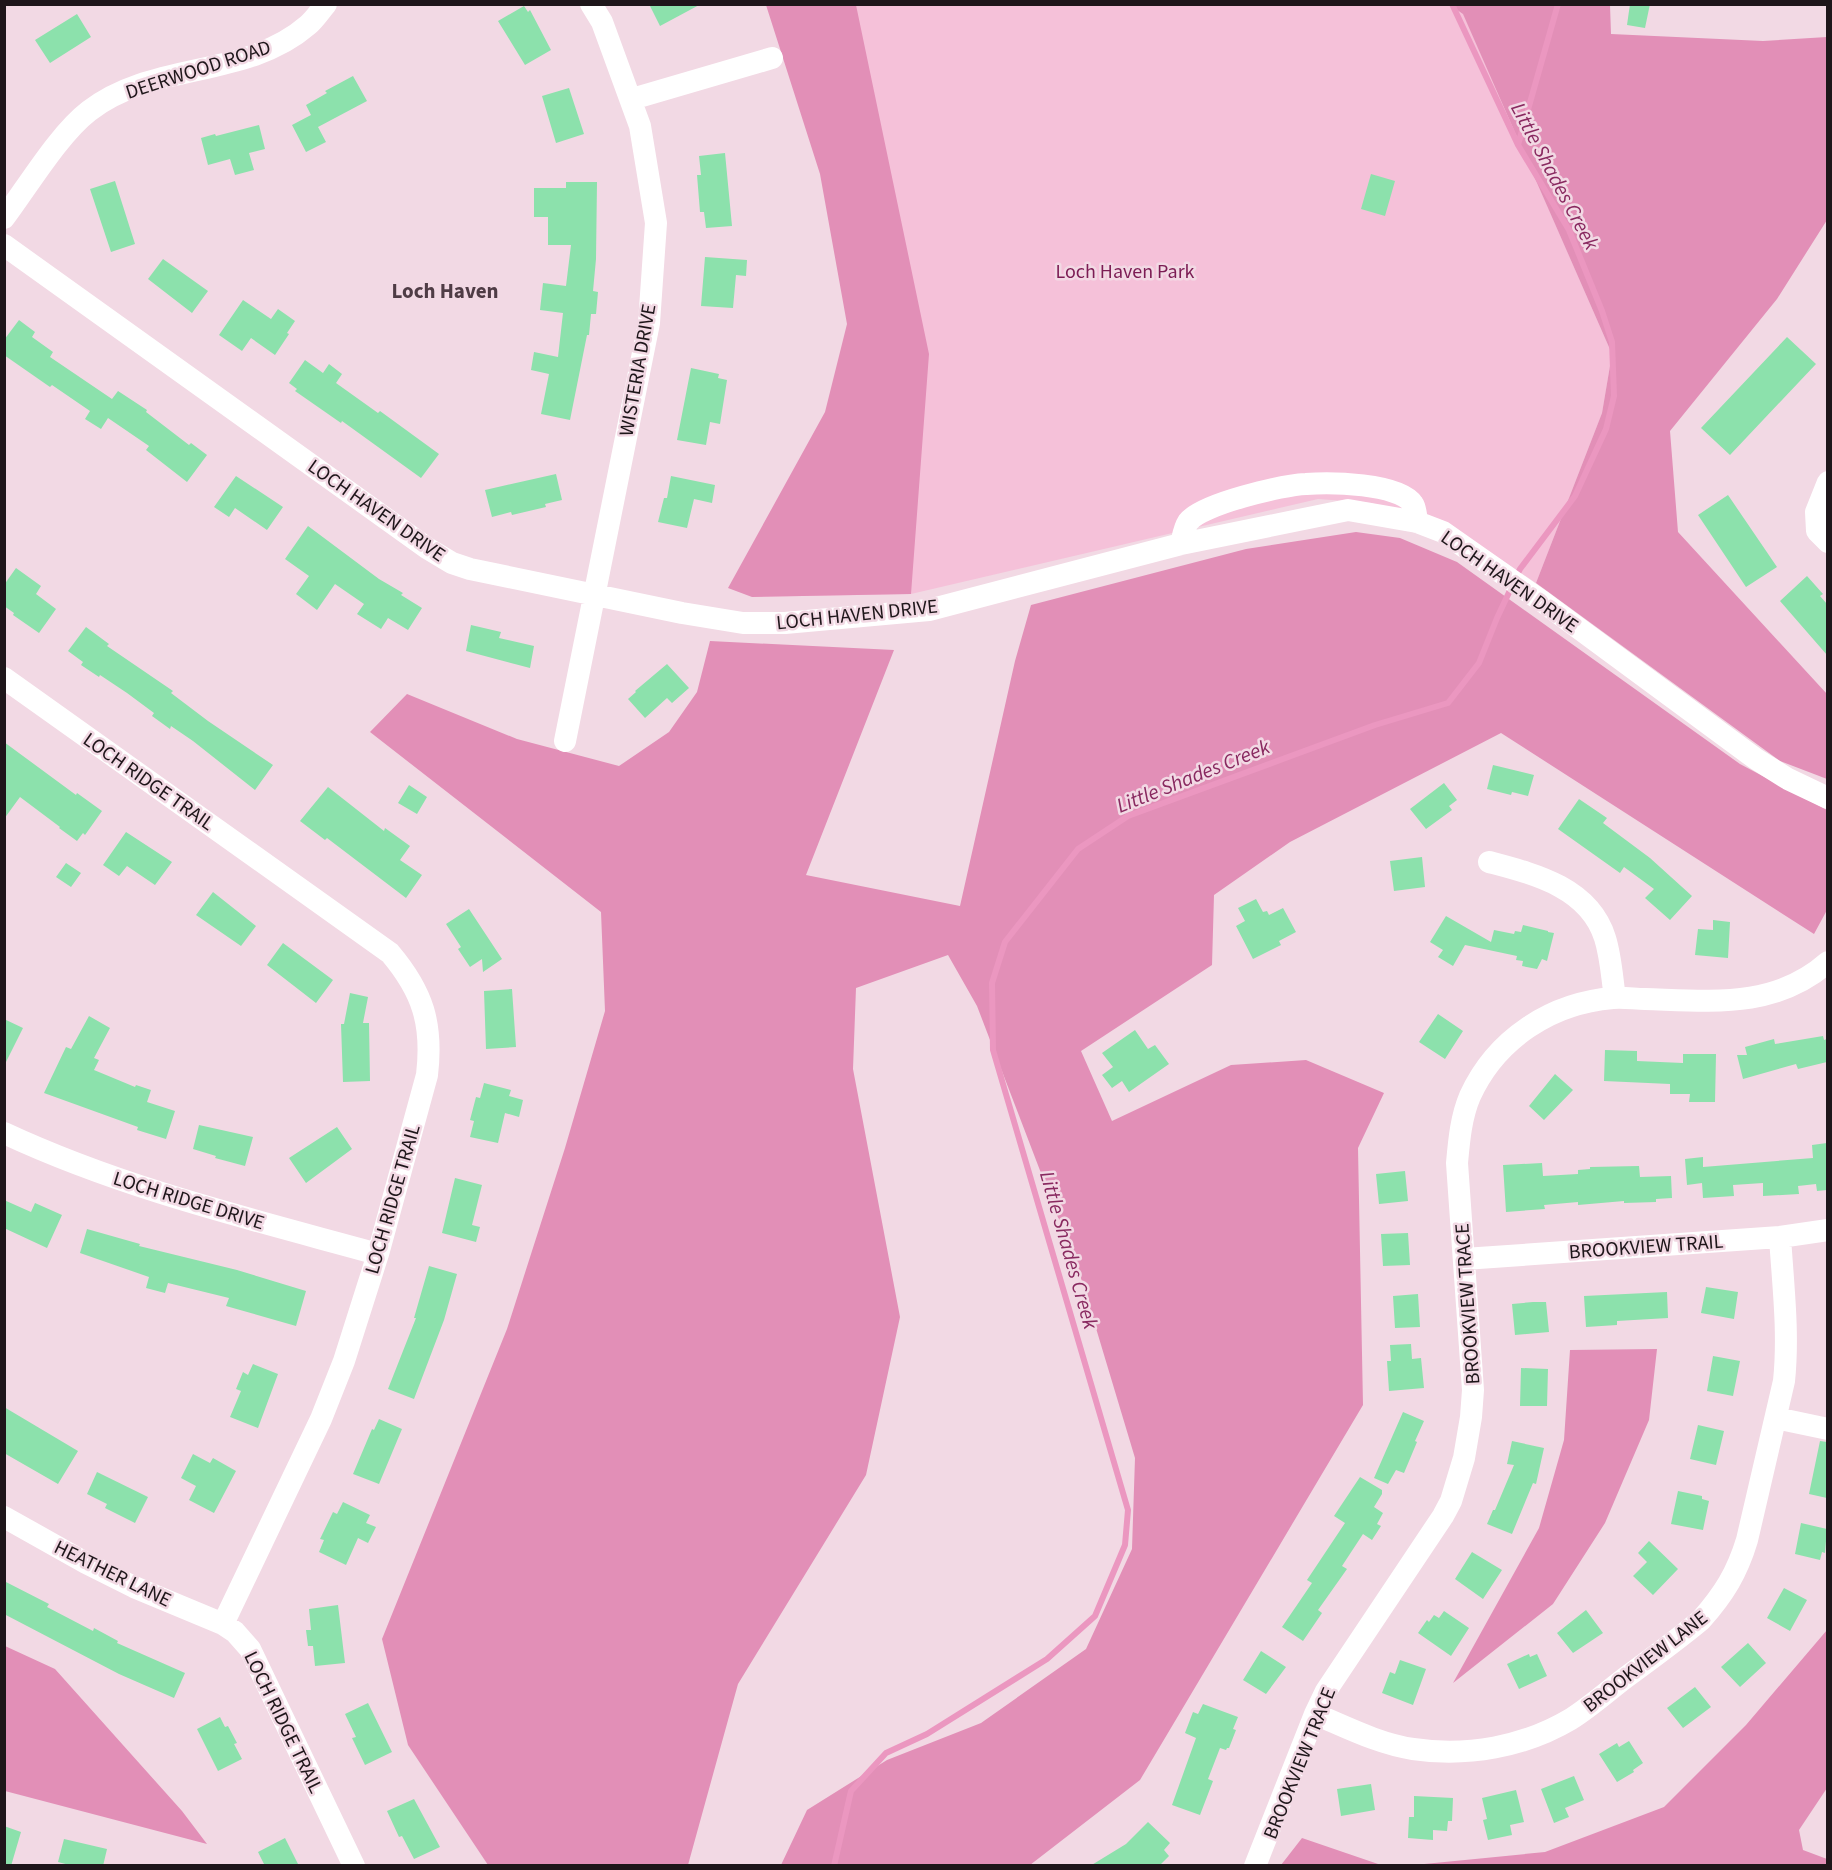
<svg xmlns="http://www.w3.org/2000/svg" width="1832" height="1870" font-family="'Source Sans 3',sans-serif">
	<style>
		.green { fill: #f5c1d9 }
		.forest { fill: #e28fb7 }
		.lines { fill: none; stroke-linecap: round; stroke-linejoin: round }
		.stream { stroke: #eb97c0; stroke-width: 6 }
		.building { fill: #8ce1ac }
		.minor { stroke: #fff; stroke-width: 22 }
		.labels { text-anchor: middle; stroke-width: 5; stroke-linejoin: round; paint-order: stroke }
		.street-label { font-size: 20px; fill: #1e161a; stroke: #f2d9e4 }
		.park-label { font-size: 20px; fill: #7c1c54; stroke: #f2d9e4 }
		.water-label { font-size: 21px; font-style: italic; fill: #892960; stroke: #f2d9e4 }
		.neighbourhood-label { font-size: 21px; font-weight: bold; fill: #4f3c45; stroke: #f2d9e4 }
	</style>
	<rect width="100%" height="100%" fill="#f2d9e4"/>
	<path class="green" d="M1450,4L1463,13L1612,354L1602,413L1536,583L1475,542L1372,503L1318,499L911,594L752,597L861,365L814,5Z"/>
	<path class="forest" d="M766,5H856L929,354L911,594L752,597L728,588L825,412L847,324L820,174Z
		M1450,5H1610L1611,34L1763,41L1827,37V220L1777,299L1670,431L1678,532L1827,694V779L1780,761L1536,583L1602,413L1612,354L1463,14Z
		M1356,532L1400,538L1457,562L1740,764L1827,810V910L1814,934L1501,733L1290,842L1214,895L1212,965L1081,1051L1112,1121L1231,1065L1306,1060L1384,1093L1358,1148L1363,1405L1140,1780L1030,1865H781L807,1810L887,1760L981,1723L1086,1649L1132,1549L1135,1458L1080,1275L977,1006L948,955L856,988L853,1069L900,1317L866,1475L738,1684L688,1865H488L408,1745L382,1639L507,1329L565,1148L605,1011L601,912L370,732L407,694L517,739L619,766L669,732L697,692L710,641L894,650L806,875L960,906L1015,661L1031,605L1246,549Z
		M1657,1349L1649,1420L1605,1523L1553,1604L1453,1683L1539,1528L1564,1440L1570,1350Z
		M1827,1630V1788L1799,1830L1803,1850L1827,1859V1865H1414L1545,1852L1664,1807L1746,1725Z
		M5,1646L55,1669L182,1811L207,1844L5,1791Z
		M1302,1838L1381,1865H1281Z"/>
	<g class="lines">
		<path class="stream" d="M1518,145L1558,4
			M834,1866L851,1791L886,1753L927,1734L1047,1659L1095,1616L1125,1545L1128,1510L993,1050L992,983L1005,942L1078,849L1128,816L1375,725L1448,703L1479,663L1497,618L1520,569L1575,496L1606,429L1614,396L1612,342L1602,311L1569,230L1518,145L1452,4"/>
	</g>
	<path class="building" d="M649,4H701L660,26Z
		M1630,4H1650L1645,28L1627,25Z
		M524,6L528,12L530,10L551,50L525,65L498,21Z
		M77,14L91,37L50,63L35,40Z
		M353,76L367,101L318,127L326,142L306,152L292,125L311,115L306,105L327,93L325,91Z
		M569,88L584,134L556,143L542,96Z
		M259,125L265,149L249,153L254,170L235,175L230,159L208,165L201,138L215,134L216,136Z
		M725,153L732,226L706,228L704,212H700L697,175H701L699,156Z
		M1371,174L1395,181L1385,216L1361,209Z
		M115,181L135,244L111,252L90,189Z
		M566,182H597L596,259L593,291L598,292L596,314H591L589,335H587L570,420L541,414L549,374L531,370L534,352L558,357L563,313L540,310L543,283L566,286L571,245H548V217H534V188H566Z
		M705,257L747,260L746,276L736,275L733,308L701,306Z
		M163,259L208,291L192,313L148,279Z
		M243,300L271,319L278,309L295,321L287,333L289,334L275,355L251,338L242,351L219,335Z
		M19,320L35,332L32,337L53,352L50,357L112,399L118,391L147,410L146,412L189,445L191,443L207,455L187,482L146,450L149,446L108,418L101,429L85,419L90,411L52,385L50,387L4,355V340Z
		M1787,337L1816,364L1730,455L1701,428Z
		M305,360L323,373L329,364L342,374L336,383L378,413L380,411L439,454L421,478L342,421L341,423L295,391L297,389L289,383Z
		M691,368L719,374L718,378L727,380L720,424L710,422L706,445L677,440Z
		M556,474L562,500L545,504L546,507L512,515L511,512L492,517L485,490Z
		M236,476L283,507L267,530L235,508L229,517L214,507Z
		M671,476L715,485L712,503L694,499L687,528L658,522L664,498H667Z
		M1728,495L1777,567L1746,587L1698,515Z
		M308,526L379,579L403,593L401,595L422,608L408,630L388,618L381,629L357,614L364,604L335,584L317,610L296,594L309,576L285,559Z
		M16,568L41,586L36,594L56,609L39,633L13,615L14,613L4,606V585Z
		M1807,576L1823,594L1820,596L1827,604V655L1780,601Z
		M471,625L501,632L499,638L534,646L530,668L466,651Z
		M86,627L109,644L107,646L173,691L171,693L208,721L273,765L255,790L193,741L171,726L170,729L152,716L154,713L127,693L100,675L99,677L81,665L83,662L68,651Z
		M667,664L689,688L672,703L667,698L645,718L628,699L636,692L635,691Z
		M4,742L76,795L77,793L102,811L85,835L83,833L77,841L59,828L60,827L20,797L4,819Z
		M1493,765L1534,775L1528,796L1512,792L1511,795L1487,789Z
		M1444,783L1457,800L1449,806L1452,810L1426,829L1410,809Z
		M409,785L427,797L417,814L398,803Z
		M328,787L384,831L385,828L410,846L400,860L422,875L406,898L327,838L325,840L300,821Z
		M1579,799L1607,818L1603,823L1650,858L1692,896L1670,920L1645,898L1654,889L1624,867L1620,873L1558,829Z
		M126,832L172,862L155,885L127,866L119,876L103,865Z
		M1422,857L1425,887L1394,891L1390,861Z
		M66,863L81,873L71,887L56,877Z
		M213,892L256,926L241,946L196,915Z
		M1256,899L1263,912L1267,911L1269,915L1283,908L1296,932L1279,941L1281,945L1253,959L1236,926L1245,921L1238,908Z
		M469,909L502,959L483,972L482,959L470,967L458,949L461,947L446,924Z
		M1446,916L1491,942L1494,930L1514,934L1515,931L1521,932L1523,925L1548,931V932L1554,933L1547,961L1542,959L1537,969L1522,966L1523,961L1516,960L1517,956L1465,945L1453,966L1438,957L1443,950L1430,942Z
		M1713,920L1730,922L1728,958L1695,955L1698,929L1713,930Z
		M283,943L333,980L316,1003L267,965Z
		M512,989L516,1047L486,1049L484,991Z
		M350,993L368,997L363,1023H369L370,1081L343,1082L341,1024H344Z
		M1438,1014L1463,1031L1445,1059L1419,1042Z
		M89,1016L110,1028L94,1058L99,1060L94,1070L135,1087L136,1085L151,1090L147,1102L175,1111L166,1139L137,1130L138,1127L44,1093L66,1047L71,1049Z
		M4,1019L23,1028L4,1066Z
		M1135,1030L1148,1049L1155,1045L1169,1064L1129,1092L1122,1081L1112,1088L1102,1075L1113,1067L1102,1053Z
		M1823,1036L1824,1040L1827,1039V1062L1798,1069L1796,1064L1743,1079L1737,1055H1747L1745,1047L1774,1039L1775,1044Z
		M1605,1050L1637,1051V1061L1683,1063V1054H1716L1715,1102H1689L1690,1094H1670V1084L1604,1081Z
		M1555,1074L1573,1090L1544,1120L1529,1106Z
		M484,1083L511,1090L509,1096L523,1100L519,1117L505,1113L498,1143L470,1137L474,1121L470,1120L476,1097L480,1098Z
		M199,1125L253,1137L245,1166L215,1158L216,1156L193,1149Z
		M337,1127L352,1149L306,1183L289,1158Z
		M1827,1143V1190L1817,1191L1816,1184L1798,1186L1799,1194L1763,1196V1183L1733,1185L1734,1196L1703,1198L1702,1183L1687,1185L1685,1159L1703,1157V1167L1813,1158L1812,1145Z
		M1542,1163L1543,1176L1578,1174V1170L1590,1169V1167L1639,1166L1640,1177L1671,1176L1672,1198L1656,1199V1202L1624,1203V1201L1578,1205V1202L1544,1205L1545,1209L1506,1212L1503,1165Z
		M1405,1171L1408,1201L1379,1204L1376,1174Z
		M455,1178L482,1185L472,1225L480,1227L476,1242L442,1233Z
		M4,1200L31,1212L35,1203L62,1215L47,1248L4,1228Z
		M87,1229L140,1244L139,1246L237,1270L306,1291L296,1326L226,1306L229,1298L168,1283L165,1293L146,1288L149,1277L80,1253Z
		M1408,1233L1410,1265L1383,1266L1381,1234Z
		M429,1266L457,1274L444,1320L414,1399L388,1389L416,1318H414Z
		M1706,1287L1738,1292L1734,1319L1701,1313Z
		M1667,1292L1668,1318L1617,1321V1325L1586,1327L1584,1296Z
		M1418,1294L1420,1327L1395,1328L1393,1296Z
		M1533,1302H1546L1549,1332L1515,1335L1512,1304Z
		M1411,1344L1412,1359L1421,1358L1424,1388L1389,1391L1387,1361H1391L1390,1345Z
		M1713,1356L1740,1361L1733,1396L1707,1391Z
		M253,1364L278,1374L258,1428L230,1417L241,1391L236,1389L243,1372L248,1375Z
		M1521,1368L1548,1369L1547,1406H1520Z
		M4,1407L78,1451L58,1484L4,1453Z
		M1403,1412L1424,1421L1415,1441L1417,1442L1404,1473L1396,1470L1388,1484L1374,1478Z
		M379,1419L402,1429L379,1484L353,1474L372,1429L374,1430Z
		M1698,1425L1724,1431L1716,1465L1690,1459Z
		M1512,1441L1544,1448L1536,1484L1533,1483L1512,1534L1487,1524L1493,1510H1495L1514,1465L1507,1464Z
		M1820,1441L1827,1442V1498L1809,1494Z
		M193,1454L210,1463L213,1458L236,1471L214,1513L189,1500L196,1486L181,1478Z
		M97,1472L148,1497L135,1523L105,1508L107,1504L87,1494Z
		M1360,1477L1382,1490V1494L1374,1507L1383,1513L1377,1524L1381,1526L1372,1540L1363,1534L1342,1566L1347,1569L1318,1610L1322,1613L1303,1641L1282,1627L1312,1583L1307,1580L1345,1523L1334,1516Z
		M1678,1491L1702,1496V1499L1709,1501L1703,1530L1671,1524Z
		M343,1502L370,1515L366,1523L376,1527L368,1543L358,1538L346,1565L319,1552L324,1540L320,1539L333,1512L337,1514Z
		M1801,1523L1827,1529L1825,1553L1822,1552L1820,1560L1795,1554Z
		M1649,1541L1678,1569L1653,1595L1633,1576L1647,1562L1638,1553Z
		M1472,1552L1502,1570L1483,1599L1455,1579Z
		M4,1581L49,1604L47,1607L93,1631L94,1628L118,1641L117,1643L185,1673L174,1698L119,1674L4,1614Z
		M1784,1588L1807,1600L1790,1631L1767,1618Z
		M338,1605L345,1663L315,1666L313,1646H308L306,1630H311L309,1609Z
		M1586,1610L1603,1633L1573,1653L1557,1633Z
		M1444,1611L1469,1628L1451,1656L1418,1633L1427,1620L1429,1622L1434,1615L1439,1618Z
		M1748,1643L1766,1663L1740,1687L1721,1667Z
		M1261,1651L1286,1667L1266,1694L1243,1680Z
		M1529,1654L1530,1657L1537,1654L1547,1676L1519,1689L1507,1664Z
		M1400,1660L1426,1669L1413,1705L1382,1693L1390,1672L1395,1674Z
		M1695,1687L1711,1707L1683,1728L1667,1708Z
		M368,1703L392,1752L365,1765L352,1738L356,1737L345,1714Z
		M1203,1704L1238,1717L1233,1729L1236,1730L1229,1748H1227L1226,1750L1220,1748L1208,1779L1213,1781L1200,1815L1172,1805L1196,1738L1185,1733L1193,1712L1198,1714Z
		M220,1717L225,1727L228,1726L237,1743L234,1744L242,1759L218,1771L197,1729Z
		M1629,1741L1643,1763L1633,1770L1634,1772L1617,1782L1599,1754L1617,1743L1619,1747Z
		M1574,1776L1584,1800L1565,1808L1569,1817L1554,1823L1541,1789Z
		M1371,1784L1375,1810L1341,1816L1337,1789Z
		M1516,1790L1524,1822L1510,1825L1512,1835L1488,1840L1483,1820L1487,1819L1482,1798Z
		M1414,1796L1453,1798L1452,1821H1448L1447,1831L1433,1830V1840L1408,1838L1409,1817H1414Z
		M414,1799L440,1847L414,1859L402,1836L399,1837L387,1811Z
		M1148,1822L1170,1843L1164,1850L1169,1856L1159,1866H1090L1126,1844Z
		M4,1826L21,1832L11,1866H4Z
		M285,1838L299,1866H265L258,1852Z
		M64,1839L107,1849L103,1866H73L58,1862Z"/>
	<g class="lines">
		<path class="minor" d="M632,99L772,58
			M4,218C28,186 59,134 89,111C153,61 246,79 308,25C315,19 320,11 326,4
			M4,245L427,548L452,563L470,569L682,613L743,623H785L929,610L1181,544L1348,510L1417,522L1443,532L1543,602L1756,759L1788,779L1828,798
			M1828,482L1816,512L1817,531L1828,542
			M1181,544C1183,536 1184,528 1188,522C1201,504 1283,485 1306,484C1329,482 1399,483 1413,504C1416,508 1416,517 1417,522
			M4,678L390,953C423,992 433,1024 427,1075L378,1254L344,1361L321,1419L223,1624
			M565,741L649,323L656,223L640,126L602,22L591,4
			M1489,862C1534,874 1589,887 1605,938C1611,957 1612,978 1615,998
			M4,1133C124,1189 251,1219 378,1254
			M1464,1259L1780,1237L1828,1230
			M1776,1418L1828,1429
			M4,1517L86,1563L134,1587L223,1624L235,1632L250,1649L354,1866
			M1315,1714C1346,1727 1379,1744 1413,1749C1467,1757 1524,1747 1571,1719C1590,1707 1608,1691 1625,1678C1651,1659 1677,1640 1701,1620C1724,1594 1737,1573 1747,1540L1784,1381C1789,1333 1783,1285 1780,1237
			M1255,1866L1315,1714L1326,1691L1443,1516L1451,1501L1464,1458L1471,1417L1473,1390L1457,1163C1459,1141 1461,1117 1470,1096C1496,1039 1551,1003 1613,998C1624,997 1635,999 1645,999C1711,1001 1775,1009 1828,962"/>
	</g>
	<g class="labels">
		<g class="street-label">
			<text transform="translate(198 69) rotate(-18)" y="7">DEERWOOD ROAD</text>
			<text transform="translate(637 370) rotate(-80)" y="7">WISTERIA DRIVE</text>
			<text transform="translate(377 510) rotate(35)" y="7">LOCH HAVEN DRIVE</text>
			<text transform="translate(1510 581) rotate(35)" y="7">LOCH HAVEN DRIVE</text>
			<text transform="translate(857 614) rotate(-6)" y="7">LOCH HAVEN DRIVE</text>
			<text transform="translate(149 781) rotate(35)" y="7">LOCH RIDGE TRAIL</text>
			<text transform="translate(392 1199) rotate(-74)" y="7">LOCH RIDGE TRAIL</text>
			<text transform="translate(189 1200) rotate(17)" y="7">LOCH RIDGE DRIVE</text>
			<text transform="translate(1646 1246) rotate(-4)" y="7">BROOKVIEW TRAIL</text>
			<text transform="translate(1467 1304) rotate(-94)" y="7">BROOKVIEW TRACE</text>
			<text transform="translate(113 1573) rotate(26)" y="7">HEATHER LANE</text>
			<text transform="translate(1645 1661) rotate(-38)" y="7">BROOKVIEW LANE</text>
			<text transform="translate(284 1722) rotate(64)" y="7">LOCH RIDGE TRAIL</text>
			<text transform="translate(1299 1763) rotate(-68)" y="7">BROOKVIEW TRACE</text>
		</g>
		<g class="park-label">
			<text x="1125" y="278">Loch Haven Park</text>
		</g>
		<g class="water-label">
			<text transform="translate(1555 176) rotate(62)" y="7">Little Shades Creek</text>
			<text transform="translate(1193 776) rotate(-22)" y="7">Little Shades Creek</text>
			<text transform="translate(1069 1250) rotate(74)" y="7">Little Shades Creek</text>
		</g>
		<g class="neighbourhood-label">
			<text x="445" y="298">Loch Haven</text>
		</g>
	</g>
	<rect width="1832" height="1870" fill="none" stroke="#1e161a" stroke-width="12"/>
</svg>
